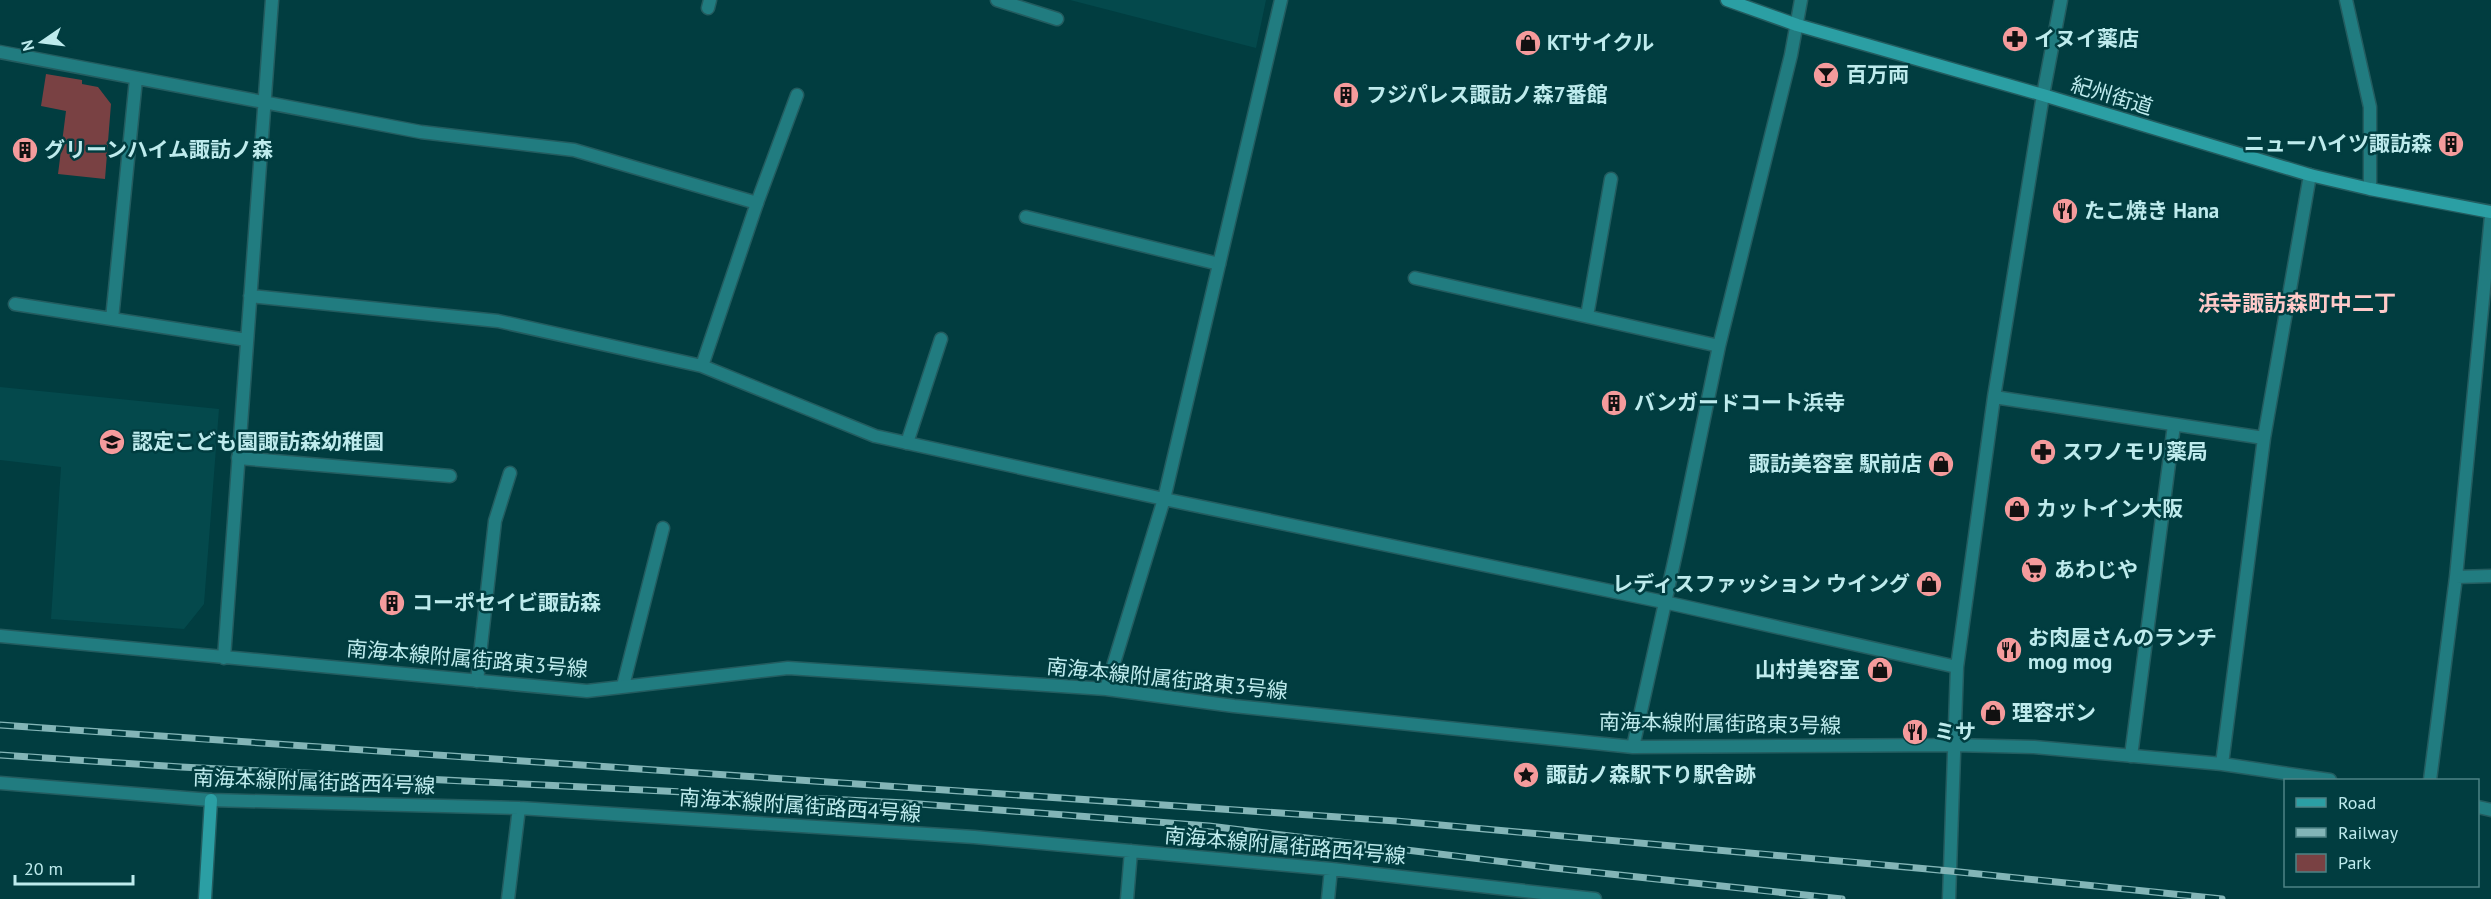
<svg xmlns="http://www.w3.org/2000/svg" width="2491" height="899" font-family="'PT Sans','Noto Sans JP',sans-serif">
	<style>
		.built { fill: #04494c }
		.green { fill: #794143 }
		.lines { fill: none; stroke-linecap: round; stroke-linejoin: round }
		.lane-casing { stroke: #235c5f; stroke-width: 15 }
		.street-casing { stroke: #235c5f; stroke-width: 15 }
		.secondary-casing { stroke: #235c5f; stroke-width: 15 }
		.lane { stroke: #217c80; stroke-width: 12 }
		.street { stroke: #217c80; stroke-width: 12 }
		.secondary { stroke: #2b9fa4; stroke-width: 12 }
		.rail-casing { stroke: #83b5b7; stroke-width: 7 }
		.rail { stroke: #013d40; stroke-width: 4.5; stroke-dasharray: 14; stroke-linecap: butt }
		.labels { text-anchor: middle; stroke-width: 5; stroke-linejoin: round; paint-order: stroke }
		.poi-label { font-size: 21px; font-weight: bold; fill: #beebed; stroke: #013d40; text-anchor: start }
		.street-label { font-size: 21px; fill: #beebed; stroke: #013d40 }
		.neighbourhood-label { font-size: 22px; font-weight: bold; fill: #ffcac9; stroke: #013d40 }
	</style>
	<rect width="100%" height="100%" fill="#013d40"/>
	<path class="built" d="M1070,0H1266L1256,48Z
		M0,387L219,409L204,604L184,629L51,619L61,467L0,460Z"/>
	<path class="green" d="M46,74L82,80V84L98,87L111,104L105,179L58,174L66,111L41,106Z"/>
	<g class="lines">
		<g class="lane-casing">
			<path id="lane" d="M997,0L1057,19
				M757,203L797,95
				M1026,217L1219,264
				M907,443L941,339
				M238,458L450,476
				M477,681L495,521L510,473
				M623,686L663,528
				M2131,756L2174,425"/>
		</g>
		<g class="street-casing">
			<path id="street" d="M2346,0L2370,107V189
				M708,8L710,0
				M0,52L421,132L574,150L757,203L702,366
				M1415,278L1719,346
				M250,296L498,321L702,366L875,436L1164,499L1664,602L1957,667
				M15,304L247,340
				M1587,316L1611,179
				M112,319L136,79
				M1994,397L2264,438
				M2456,577L2491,576
				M0,636L587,691L788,668L1106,689L1234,706L1633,747L1954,745L2034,747L2222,764L2330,780
				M224,658L272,0
				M1106,689L1164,499L1281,0
				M1633,747L1678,544L1719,346L1791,55L1801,0
				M2222,764L2264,438L2310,175
				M2430,780L2456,577L2491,216
				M0,783L211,800L519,808L974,837L1331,869L1595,899
				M2478,807L2491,810
				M508,899L519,808
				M1127,899L1131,851
				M1328,899L1331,869
				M1949,899L1957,667L1994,397L2043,95L2061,0"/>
		</g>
		<g class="secondary-casing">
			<path id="secondary" d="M1727,0L1797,25L2043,95L2310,175L2370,189L2491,212
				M205,899L211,800"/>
		</g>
		<use href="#lane" class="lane"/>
		<use href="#street" class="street"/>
		<use href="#secondary" class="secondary"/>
		<g class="rail-casing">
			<path id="rail" d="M0,725L1396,821L1950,871L2222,899
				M0,755L181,767L906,803L1209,826L1554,868L1842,899"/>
		</g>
		<use href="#rail" class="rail"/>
	</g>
	<defs>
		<g id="pharmacy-disc" transform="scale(1.35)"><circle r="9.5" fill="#f59b9c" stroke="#013d40"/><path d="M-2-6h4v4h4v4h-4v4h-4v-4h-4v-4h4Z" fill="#111"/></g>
		<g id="shop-disc" transform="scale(1.35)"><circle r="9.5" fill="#f59b9c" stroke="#013d40"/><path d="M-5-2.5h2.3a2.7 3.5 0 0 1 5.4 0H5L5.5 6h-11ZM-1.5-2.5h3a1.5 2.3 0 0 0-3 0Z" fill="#111"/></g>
		<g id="bar-disc" transform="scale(1.35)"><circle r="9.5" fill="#f59b9c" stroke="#013d40"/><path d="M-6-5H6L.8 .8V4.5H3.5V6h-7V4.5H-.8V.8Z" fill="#111"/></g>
		<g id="building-disc" transform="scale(1.35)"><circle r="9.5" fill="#f59b9c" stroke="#013d40"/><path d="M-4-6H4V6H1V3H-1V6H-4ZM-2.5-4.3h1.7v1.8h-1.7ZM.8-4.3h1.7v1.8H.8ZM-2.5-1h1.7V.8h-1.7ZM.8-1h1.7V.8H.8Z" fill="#111"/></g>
		<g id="restaurant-disc" transform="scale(1.35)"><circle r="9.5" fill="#f59b9c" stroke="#013d40"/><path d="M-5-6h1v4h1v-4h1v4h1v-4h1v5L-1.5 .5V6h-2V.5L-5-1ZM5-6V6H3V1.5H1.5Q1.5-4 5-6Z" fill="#111"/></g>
		<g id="school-disc" transform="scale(1.35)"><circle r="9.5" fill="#f59b9c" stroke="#013d40"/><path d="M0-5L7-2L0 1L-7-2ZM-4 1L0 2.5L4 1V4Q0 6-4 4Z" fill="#111"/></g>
		<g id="supermarket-disc" transform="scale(1.35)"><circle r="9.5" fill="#f59b9c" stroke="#013d40"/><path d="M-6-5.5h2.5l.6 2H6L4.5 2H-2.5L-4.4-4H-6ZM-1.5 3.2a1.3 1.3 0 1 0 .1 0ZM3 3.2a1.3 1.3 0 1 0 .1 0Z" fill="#111"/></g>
		<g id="sight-disc" transform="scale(1.35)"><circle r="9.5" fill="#f59b9c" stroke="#013d40"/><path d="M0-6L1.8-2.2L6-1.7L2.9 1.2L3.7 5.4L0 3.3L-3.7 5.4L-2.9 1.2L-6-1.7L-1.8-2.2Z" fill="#111"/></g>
	</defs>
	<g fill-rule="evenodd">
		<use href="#pharmacy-disc" x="2015" y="39"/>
		<use href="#shop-disc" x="1528" y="43"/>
		<use href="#bar-disc" x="1826" y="75"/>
		<use href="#building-disc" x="1346" y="95"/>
		<use href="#building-disc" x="2451" y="144"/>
		<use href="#building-disc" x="25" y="150"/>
		<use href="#restaurant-disc" x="2065" y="211"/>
		<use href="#building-disc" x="1614" y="403"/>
		<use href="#school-disc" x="112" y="442"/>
		<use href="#pharmacy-disc" x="2043" y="452"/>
		<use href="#shop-disc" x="1941" y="464"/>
		<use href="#shop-disc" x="2017" y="509"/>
		<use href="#supermarket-disc" x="2034" y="570"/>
		<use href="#shop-disc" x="1929" y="584"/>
		<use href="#building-disc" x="392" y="603"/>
		<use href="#restaurant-disc" x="2009" y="650"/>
		<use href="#shop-disc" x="1880" y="670"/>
		<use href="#shop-disc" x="1993" y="713"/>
		<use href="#restaurant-disc" x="1915" y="732"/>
		<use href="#sight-disc" x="1526" y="775"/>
	</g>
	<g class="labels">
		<g class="poi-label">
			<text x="2034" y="46">イヌイ薬店</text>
			<text x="1547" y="50">KTサイクル</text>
			<text x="1846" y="82">百万両</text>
			<text x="1366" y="102">フジパレス諏訪ノ森7番館</text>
			<text x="2432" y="151" text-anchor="end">ニューハイツ諏訪森</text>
			<text x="44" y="157">グリーンハイム諏訪ノ森</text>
			<text x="2084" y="218">たこ焼き Hana</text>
			<text x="1634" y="410">バンガードコート浜寺</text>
			<text x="132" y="449">認定こども園諏訪森幼稚園</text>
			<text x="2062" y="459">スワノモリ薬局</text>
			<text x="1922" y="471" text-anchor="end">諏訪美容室 駅前店</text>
			<text x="2036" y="516">カットイン大阪</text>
			<text x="2054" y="577">あわじや</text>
			<text x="1910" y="591" text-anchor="end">レディスファッション ウイング</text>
			<text x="412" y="610">コーポセイビ諏訪森</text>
			<text x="2028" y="645">お肉屋さんのランチ<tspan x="2028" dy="24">mog mog</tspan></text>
			<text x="1860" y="677" text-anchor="end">山村美容室</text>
			<text x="2012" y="720">理容ボン</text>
			<text x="1934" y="739">ミサ</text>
			<text x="1546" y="782">諏訪ノ森駅下り駅舎跡</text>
		</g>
		<g class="street-label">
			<text transform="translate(2112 96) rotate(17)" y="7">紀州街道</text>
			<text transform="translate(467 659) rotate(5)" y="7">南海本線附属街路東3号線</text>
			<text transform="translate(1167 679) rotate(6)" y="7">南海本線附属街路東3号線</text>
			<text transform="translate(1720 724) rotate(1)" y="7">南海本線附属街路東3号線</text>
			<text transform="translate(314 782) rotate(2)" y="7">南海本線附属街路西4号線</text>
			<text transform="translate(800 806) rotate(4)" y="7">南海本線附属街路西4号線</text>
			<text transform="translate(1285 846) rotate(5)" y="7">南海本線附属街路西4号線</text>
		</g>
		<g class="neighbourhood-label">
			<text x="2297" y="311">浜寺諏訪森町中二丁</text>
		</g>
	</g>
	<rect x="2284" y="779" width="195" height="108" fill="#013d40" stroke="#4d8385" stroke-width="1.5"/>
	<rect x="2296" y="798" width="30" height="9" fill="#2b9fa4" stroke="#4d8385" stroke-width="1.5"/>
	<text x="2338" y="809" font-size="18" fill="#beebed">Road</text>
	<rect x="2296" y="828" width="30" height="9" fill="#83b5b7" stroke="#4d8385" stroke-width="1.5"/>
	<text x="2338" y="839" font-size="18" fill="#beebed">Railway</text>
	<rect x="2296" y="854" width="30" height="18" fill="#794143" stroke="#4d8385" stroke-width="1.5"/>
	<text x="2338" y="869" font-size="18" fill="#beebed">Park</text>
	<g transform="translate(42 42) rotate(256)" stroke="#013d40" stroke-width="4.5" paint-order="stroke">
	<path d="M0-4.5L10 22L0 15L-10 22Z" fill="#beebed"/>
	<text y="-9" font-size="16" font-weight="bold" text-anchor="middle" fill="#beebed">N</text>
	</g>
	<path d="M15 875v9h118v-9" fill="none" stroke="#beebed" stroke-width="3"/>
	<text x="24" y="875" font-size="18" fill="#beebed" stroke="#013d40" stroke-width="4.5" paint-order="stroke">20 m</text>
</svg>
